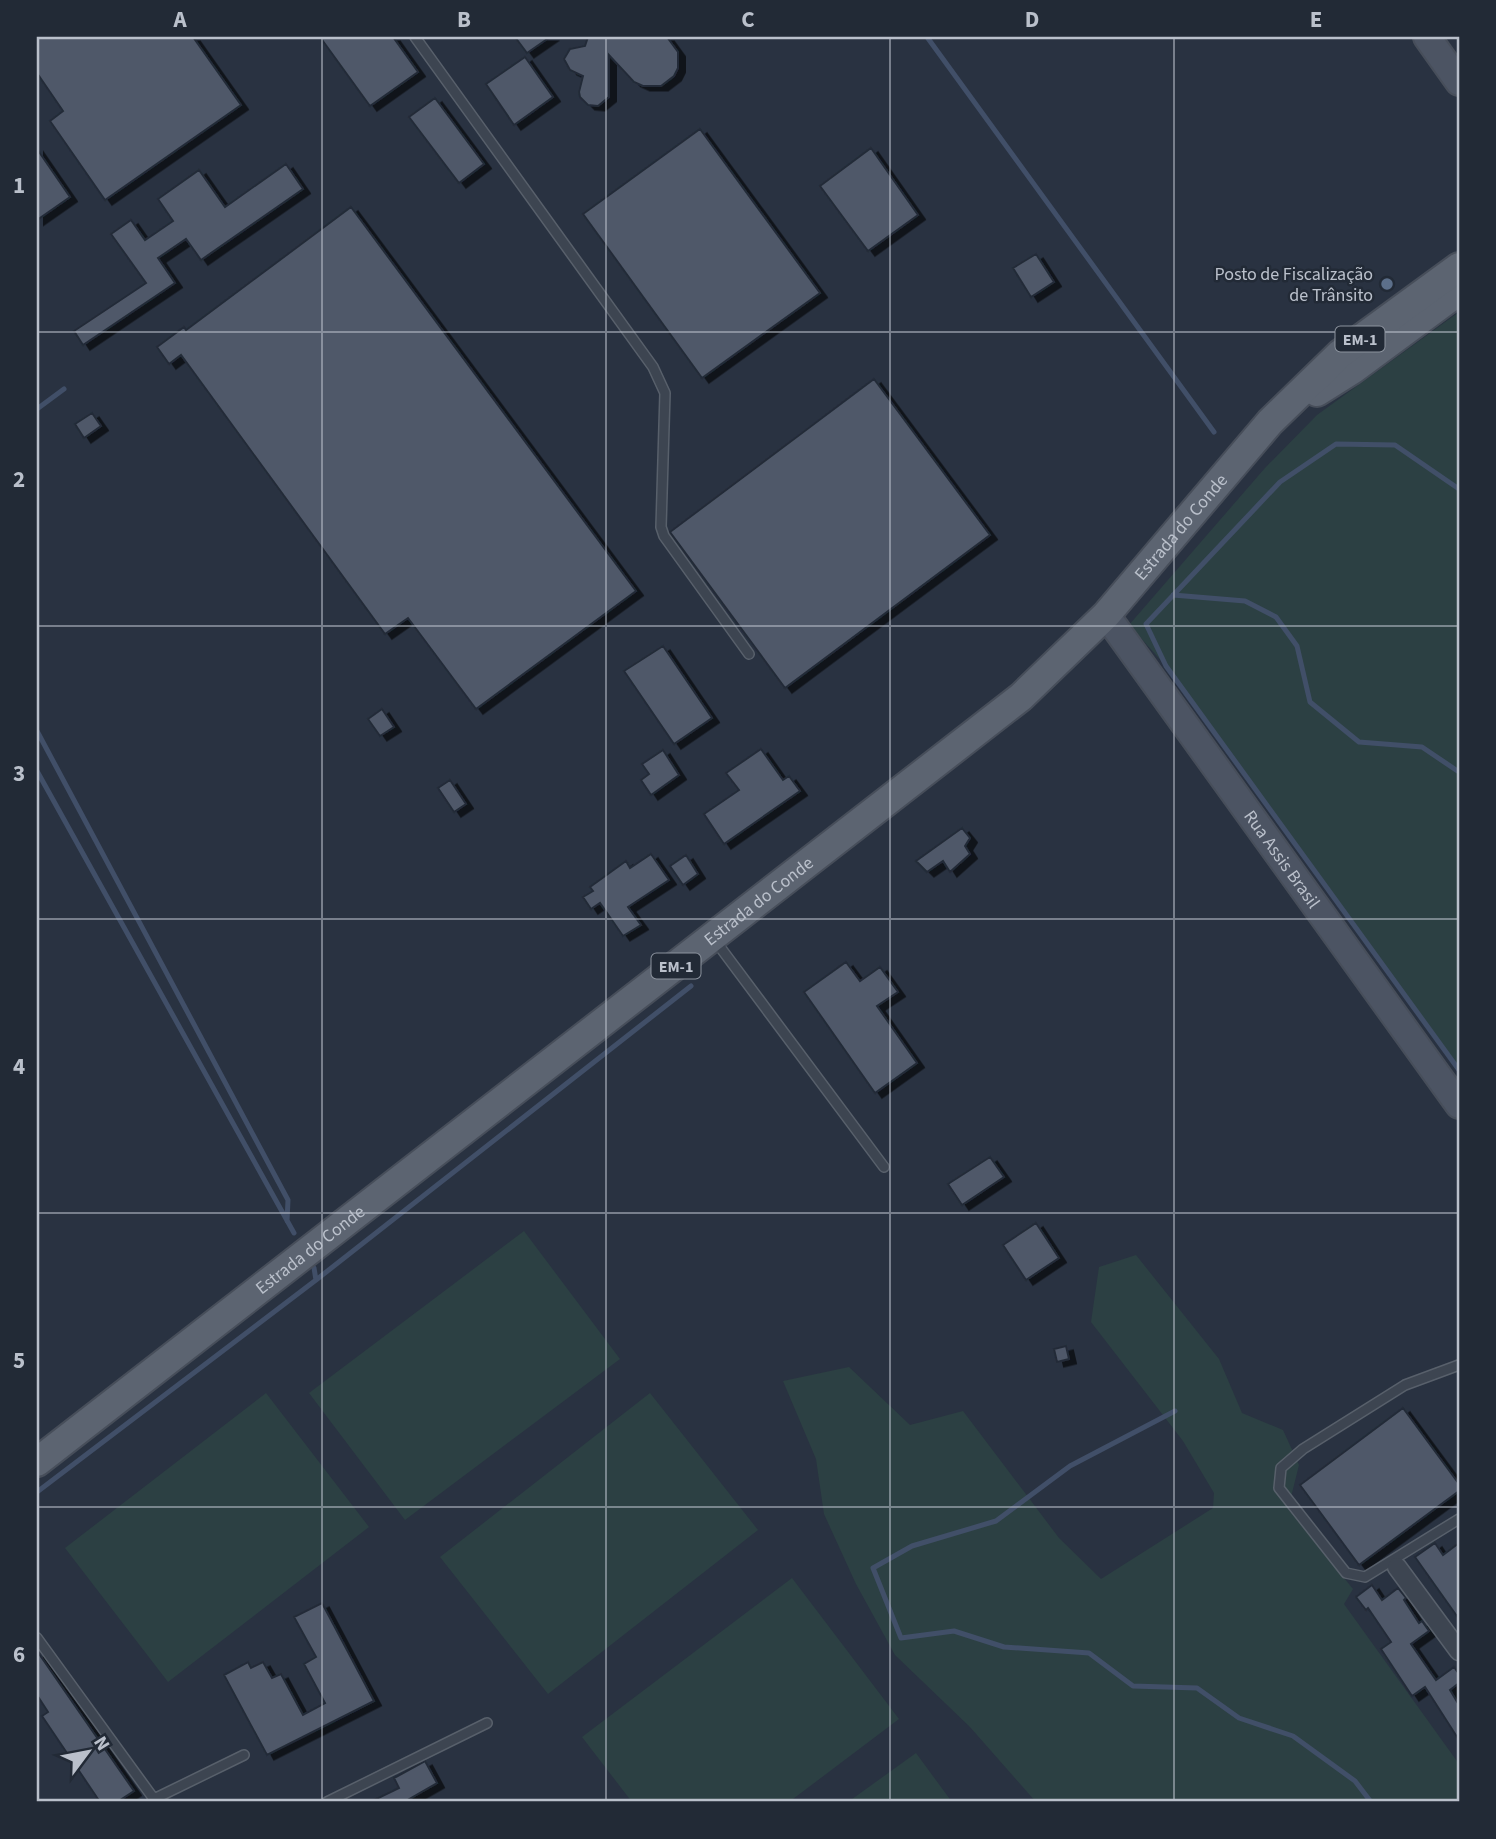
<svg xmlns="http://www.w3.org/2000/svg" width="1496" height="1839" font-family="'Source Sans 3',sans-serif">
	<style>
		.green { fill: #2c4043 }
		.lines { fill: none; stroke-linecap: round; stroke-linejoin: round }
		.stream { stroke: #414f68; stroke-width: 5 }
		.building { fill: #505969; stroke: #242c38; stroke-width: 2; filter: url(#shadow) }
		.lane-casing { stroke: #58606b; stroke-width: 12 }
		.street-casing { stroke: #58606b; stroke-width: 21 }
		.secondary-casing { stroke: #474e5a; stroke-width: 30 }
		.primary-casing { stroke: #474e5a; stroke-width: 32 }
		.lane { stroke: #3d4551; stroke-width: 9 }
		.street { stroke: #3d4551; stroke-width: 18 }
		.secondary { stroke: #4c5463; stroke-width: 26 }
		.primary { stroke: #5c6471; stroke-width: 28 }
		.grid { fill: none; stroke: #bac0cb; stroke-width: 2; stroke-opacity: 0.55 }
		.service-dot { fill: #5c6f8a; stroke: #222a36; stroke-width: 2.5 }
		.labels { text-anchor: middle; stroke-width: 5; stroke-linejoin: round; paint-order: stroke }
		.shield { fill: #222a36; stroke: #8c939e; stroke-width: 2 }
		.shield-label { font-size: 16px; font-weight: bold; fill: #bac0cb }
		.poi-label { font-size: 18px; fill: #bac0cb; stroke: #222a36; text-anchor: end }
		.street-label { font-size: 18px; fill: #bac0cb; stroke: #222a36 }
		.neatline { fill: none; stroke: #bac0cb; stroke-width: 2.5 }
		.grid-label { font-size: 23px; text-anchor: middle; font-weight: bold; fill: #bac0cb }
	</style>
	<defs>
		<filter id="shadow"><feDropShadow dx="7" dy="4.5" stdDeviation="0" flood-color="#0009"/></filter>
	</defs>
	<rect width="100%" height="100%" fill="#293241"/>
	<path class="green" d="M1459,312V1070L1166,666L1129,625L1265,468L1317,415Z
		M524,1231L620,1359L405,1520L309,1393Z
		M1136,1255L1219,1359L1242,1413L1283,1430L1299,1465L1288,1509L1353,1589L1344,1604L1459,1764V1802H1036L970,1727L895,1655L856,1584L824,1514L816,1459L783,1381L849,1367L910,1425L963,1411L1059,1538L1101,1579L1213,1508L1214,1493L1183,1441L1091,1322L1099,1267Z
		M266,1393L369,1527L168,1682L65,1548Z
		M650,1393L758,1530L548,1694L440,1557Z
		M792,1578L899,1719L789,1802H632L582,1737Z
		M916,1753L952,1802H848Z"/>
	<g class="lines">
		<path class="stream" d="M927,37L1214,432
			M37,409L64,389
			M1459,489L1395,445L1336,444L1280,482L1146,624L1166,666L1459,1070
			M1173,595L1245,601L1276,617L1297,646L1310,702L1359,742L1422,747L1459,772
			M37,731L288,1200L287,1221
			M37,771L294,1233
			M314,1268L316,1280
			M1175,1411L1070,1466L996,1521L912,1546L873,1568L901,1638L954,1631L1004,1647L1089,1653L1133,1686L1197,1688L1239,1718L1293,1736L1355,1781L1371,1802
			M37,1492L316,1280L691,986"/>
	</g>
	<path class="building" d="M37,37H193L241,105L105,200L50,121L63,111L37,73Z
		M320,37H393L418,72L370,106Z
		M515,37H550L527,53Z
		M588,37H667L678,52V68L674,76L661,86H643L634,82L609,55V97L598,106L588,105L580,97L579,92L583,76L570,70L564,59L570,49L585,46Z
		M525,57L553,97L514,125L486,84Z
		M435,98L484,164L459,183L409,117Z
		M700,129L820,293L702,378L583,214Z
		M871,148L918,215L868,251L820,186Z
		M37,149L70,197L37,220Z
		M286,164L303,189L201,260L186,239L158,258L175,283L83,345L74,331L146,283L111,234L131,220L145,240L173,221L158,199L199,170L225,207Z
		M351,207L636,591L476,709L408,618L385,634L181,355L169,364L157,347L184,327L186,330Z
		M1036,254L1054,282L1031,297L1013,268Z
		M874,379L990,535L785,688L670,532Z
		M92,413L101,426L84,438L75,424Z
		M663,646L712,718L674,744L624,671Z
		M382,709L394,727L380,736L368,719Z
		M761,749L783,780L789,776L800,791L724,844L704,814L739,790L726,773Z
		M663,750L679,775L651,795L641,780L649,774L642,764Z
		M450,780L466,804L454,812L438,788Z
		M962,828L970,838L965,846L970,854L950,872L943,861L927,872L916,861Z
		M651,854L669,880L628,907L641,925L623,936L600,903L591,909L583,897L593,891L590,887L626,861L630,868Z
		M686,855L698,874L683,885L670,866Z
		M846,962L860,981L880,967L898,992L877,1006L917,1063L875,1093L804,992Z
		M990,1157L1004,1177L962,1205L948,1184Z
		M1036,1223L1059,1258L1026,1280L1003,1245Z
		M1066,1346L1069,1359L1057,1362L1054,1349Z
		M1403,1408L1459,1484V1491L1359,1565L1300,1485Z
		M1435,1543L1443,1555L1459,1543V1619L1415,1557Z
		M1372,1585L1382,1600L1398,1588L1406,1598L1404,1600L1419,1623L1422,1621L1429,1631L1411,1644L1436,1680L1454,1667L1459,1674V1683L1450,1690L1459,1705V1740L1425,1687L1412,1696L1381,1649L1391,1642L1368,1608L1366,1610L1356,1597Z
		M322,1603L374,1701L267,1755L224,1675L248,1662L251,1668L263,1662L272,1678L281,1674L303,1715L325,1703L304,1664L316,1657L294,1617Z
		M37,1651L134,1791L117,1802H100L42,1716L48,1712L37,1695Z
		M425,1761L437,1783L404,1802H370L399,1788L394,1778Z"/>
	<g class="lines">
		<g class="lane-casing">
			<path id="lane" d="M415,37L653,367L665,393L661,527L664,536L749,654
				M714,939L884,1167
				M1459,1365L1405,1385L1303,1449L1281,1468L1279,1488L1346,1573L1365,1577L1459,1519
				M37,1638L154,1799L244,1755
				M327,1802L487,1723"/>
		</g>
		<g class="street-casing">
			<path id="street" d="M1397,1567L1459,1651"/>
		</g>
		<g class="secondary-casing">
			<g id="secondary">
				<path d="M1427,37L1459,82"/>
				<path id="s1" d="M1106,615L1459,1105"/>
			</g>
		</g>
		<g class="primary-casing">
			<g id="primary">
				<path d="M1317,392L1352,370L1459,291"/>
				<path id="s2" d="M37,1462L1021,697L1106,615L1270,422L1340,354L1459,267"/>
			</g>
		</g>
		<use href="#lane" class="lane"/>
		<use href="#street" class="street"/>
		<use href="#secondary" class="secondary"/>
		<use href="#primary" class="primary"/>
	</g>
	<path class="grid" d="M322,37V1802M606,37V1802M890,37V1802M1174,37V1802M37,332H1459M37,626H1459M37,919H1459M37,1213H1459M37,1507H1459"/>
	<circle class="service-dot" cx="1387" cy="284" r="7"/>
	<g class="labels">
		<g class="shield">
			<rect x="1335.5" y="326.5" width="49" height="25" rx="5"/>
			<rect x="651.5" y="953.5" width="49" height="25" rx="5"/>
		</g>
		<g class="shield-label">
			<text x="1360" y="345">EM-1</text>
			<text x="676" y="972">EM-1</text>
		</g>
		<g class="poi-label">
			<text x="1373" y="280">Posto de Fiscalização<tspan x="1373" dy="21">de Trânsito</tspan></text>
		</g>
		<g class="street-label">
			<text dy="6" stroke="none"><textPath href="#s2" startOffset="1480">Estrada do Conde</textPath></text>
			<text dy="6" stroke="none"><textPath href="#s1" startOffset="301">Rua Assis Brasil</textPath></text>
			<text dy="6" stroke="none"><textPath href="#s2" startOffset="914">Estrada do Conde</textPath></text>
			<text dy="6" stroke="none"><textPath href="#s2" startOffset="346">Estrada do Conde</textPath></text>
		</g>
	</g>
	<rect width="1496" height="1839" fill="none" stroke="#222a36" stroke-width="77"/>
	<g transform="translate(88 1752) rotate(58)" stroke="#222a36" stroke-width="5" paint-order="stroke">
	<path d="M0-5L12 26L0 18L-12 26Z" fill="#bac0cb"/>
	<text y="-10" font-size="19" font-weight="bold" text-anchor="middle" fill="#bac0cb">N</text>
	</g>
	<rect x="38" y="38" width="1420" height="1762" class="neatline"/>
	<g class="grid-label">
		<text x="180" y="27">A</text>
		<text x="464" y="27">B</text>
		<text x="748" y="27">C</text>
		<text x="1032" y="27">D</text>
		<text x="1316" y="27">E</text>
		<text x="19" y="193">1</text>
		<text x="19" y="487">2</text>
		<text x="19" y="781">3</text>
		<text x="19" y="1074">4</text>
		<text x="19" y="1368">5</text>
		<text x="19" y="1662">6</text>
	</g>
</svg>
